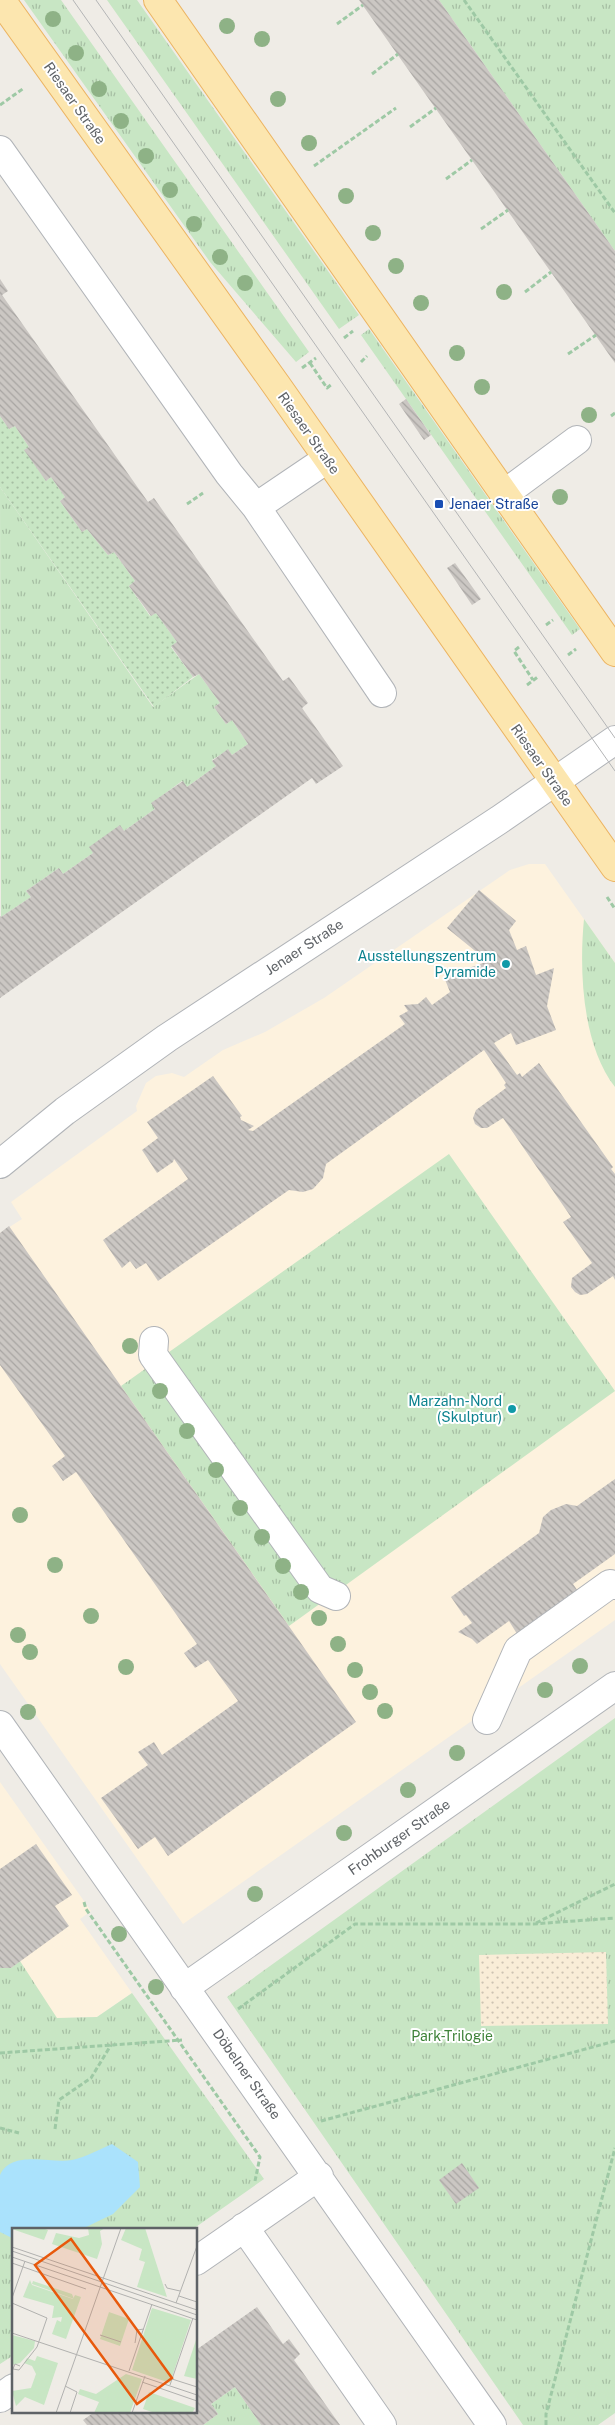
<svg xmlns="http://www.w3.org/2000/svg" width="615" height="2425" font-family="'Public Sans',sans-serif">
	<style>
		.commercial { fill: #fdf2de }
		.grass { fill: url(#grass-tufts) }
		.sand { fill: url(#sand-dots) }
		.garden { fill: url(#garden-dots) }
		.water { fill: #aae2fc }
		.building { fill: url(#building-back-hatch) }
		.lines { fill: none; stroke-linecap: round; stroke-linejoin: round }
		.minor-casing { stroke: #b1b4b8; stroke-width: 30 }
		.major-casing { stroke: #ecb462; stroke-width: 30 }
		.path { stroke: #9ec9a5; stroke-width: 3; stroke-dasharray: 5 2.5; stroke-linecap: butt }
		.minor { stroke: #fff; stroke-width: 28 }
		.major { stroke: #fce6af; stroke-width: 28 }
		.tram { stroke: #b4b5b6; stroke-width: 1 }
		.tree { fill: #8eb286 }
		.transit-dot { fill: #1a4fb4; stroke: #fff; stroke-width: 2 }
		.culture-dot { fill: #0f9aa8; stroke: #fff; stroke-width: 2 }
		.labels { text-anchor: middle; stroke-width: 4; stroke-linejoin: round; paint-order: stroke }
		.street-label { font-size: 14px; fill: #5e6266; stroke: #fff }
		.transit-label { font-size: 14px; fill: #164399; stroke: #fff; text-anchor: start }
		.culture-label { font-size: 14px; fill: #0d838f; stroke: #fff; text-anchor: end }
		.park-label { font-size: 14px; fill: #3e8238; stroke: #fff }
		.inset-road { fill: none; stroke: #b1b1af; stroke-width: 1 }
		.view { fill: #e8590c; fill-opacity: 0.15; stroke: #e8590c; stroke-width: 2.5 }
		.inset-edge { fill: none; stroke: #5e6266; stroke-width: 2.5 }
	</style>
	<defs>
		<pattern id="grass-tufts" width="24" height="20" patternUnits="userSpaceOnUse" patternTransform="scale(1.25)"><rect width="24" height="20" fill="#c8e6c4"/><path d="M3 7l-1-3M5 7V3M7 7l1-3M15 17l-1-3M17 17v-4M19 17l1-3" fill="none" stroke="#a6bea3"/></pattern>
		<pattern id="sand-dots" width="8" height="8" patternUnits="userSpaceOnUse" patternTransform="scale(1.25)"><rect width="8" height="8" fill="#f9edd7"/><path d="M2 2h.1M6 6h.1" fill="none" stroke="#cdc3b2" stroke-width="1.8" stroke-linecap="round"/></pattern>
		<pattern id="garden-dots" width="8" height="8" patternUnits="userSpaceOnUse" patternTransform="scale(1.25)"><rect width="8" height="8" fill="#c8e6c4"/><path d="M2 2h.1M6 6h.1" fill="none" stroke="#a6bea3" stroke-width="1.8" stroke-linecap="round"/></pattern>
		<pattern id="building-back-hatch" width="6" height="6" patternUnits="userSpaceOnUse" patternTransform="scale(1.25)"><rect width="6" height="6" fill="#cbc7c3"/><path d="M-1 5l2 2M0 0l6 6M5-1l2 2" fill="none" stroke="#a8a5a2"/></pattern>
	</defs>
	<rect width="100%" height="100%" fill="#efece6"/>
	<path class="commercial" d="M529,864H545L615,963V1620L183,1924L0,1664V1233L22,1219L11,1202L137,1111L136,1106L146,1083L156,1076L172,1073L184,1077L223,1050L265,1032L324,998L510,870Z
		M0,1782L91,1911L80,1919L132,1993L97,2017L0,2020Z"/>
	<path class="grass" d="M24,0H61L309,352L296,362L210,262Z
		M107,0H137L359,315L339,329Z
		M439,0H615V251Z
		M369,329L580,629L572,635L361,335Z
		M0,487L153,707L199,674L220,703L214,707L226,724L232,720L248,744L232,755L228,750L212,760L216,766L187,787L182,781L152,803L155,809L124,831L120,826L93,853L63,874L59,868L26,891L31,897L1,917Z
		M584,919L615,963V1087C582,1045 579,970 584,919Z
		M449,1154L615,1391L289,1626L121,1386Z
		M615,1718V2413L598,2425H523L227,1997Z
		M20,1961L57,2018L97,2017L132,1993L264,2179L193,2229H14V2355L0,2364V1968H11Z
		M235,2387L261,2425H203L218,2414L211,2404Z"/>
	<path class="sand" d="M606,1952L608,2024L481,2026L479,1955Z"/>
	<path class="garden" d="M0,416L9,429L15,426L29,447L25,450L46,481L51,477L65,497L60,501L82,532L87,529L108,555L114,552L135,581L129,586L150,616L156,613L177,642L171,647L193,677L154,707L0,487Z"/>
	<path class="water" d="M112,2144L138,2162L140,2187L113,2214L82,2229H14V2239L0,2232V2175C12,2149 51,2164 72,2160C86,2157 100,2149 112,2144Z"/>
	<path class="building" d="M359,0H439L474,50L615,251V363Z
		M0,279L8,291L2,295L148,502L154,498L283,681L289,677L308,703L302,708L343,766L316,784L312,778L0,998V916L1,917L31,897L26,891L59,868L63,874L93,853L89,847L120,825L124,831L155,809L151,803L183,781L187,787L216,766L212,761L228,749L232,755L248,744L232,720L226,724L214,707L220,703L199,674L193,677L171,646L177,642L156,613L151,616L129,586L135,581L114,552L108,555L87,529L82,532L60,501L65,497L51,477L46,481L24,450L29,447L15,426L9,429L0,416Z
		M406,399L431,435L424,440L399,404Z
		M455,563L481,599L472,605L447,568Z
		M479,890L516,921L509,930L517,950L526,946L536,975L554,968L547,1006L556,1030L516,1045L511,1033L494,1043L517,1075L520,1073L522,1077L539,1063L613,1167L611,1169L615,1174V1280L613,1276L587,1294L580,1295L575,1292L571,1287L572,1278L592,1263L563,1222L571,1217L503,1118L487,1128H481L475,1124L473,1118L476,1110L506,1088L504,1085L506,1083L484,1050L326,1164L323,1178L313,1189L303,1192L289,1190L158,1281L146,1263L136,1269L130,1261L122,1268L103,1240L188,1179L174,1159L173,1162L157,1173L142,1150L158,1138L147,1122L213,1076L242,1116L240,1117L241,1120L254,1126L248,1130L253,1131L405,1024L399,1016L408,1011L404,1005L418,1004L426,997L432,1005L450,992L444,977L494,959L492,951L485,959L447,928Z
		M9,1226L356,1722L168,1856L155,1837L138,1849L101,1798L148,1765L138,1752L154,1742L162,1755L238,1701L208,1660L195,1668L184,1653L197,1644L76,1472L63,1481L52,1466L65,1456L0,1365V1233Z
		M615,1479V1554L573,1584L580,1594L519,1637L509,1621L477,1644L472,1639L458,1632L472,1623L466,1615L464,1616L451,1597L539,1533L543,1517L551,1510L566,1504L577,1506Z
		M36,1844L72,1895L55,1906L69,1926L11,1968H0V1869Z
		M462,2163L479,2188L456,2204L439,2180Z
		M257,2307L283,2344L289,2339L300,2354L294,2360L340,2425H261L235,2387L211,2404L218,2414L203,2425H87L83,2420L96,2411H196V2350Z"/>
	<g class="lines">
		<g class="minor-casing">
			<path id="minor" d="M0,150L229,474L256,507L382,693
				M504,494L577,440
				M256,507L327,459
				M0,1164L65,1111L167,1038L499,820L615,740
				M154,1341L153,1355L320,1589L336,1596
				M487,1720L518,1650L610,1584L615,1585
				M0,1725L492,2425
				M184,1988L615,1686
				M244,2227L382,2425
				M196,2261L319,2176
				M0,2398L14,2388"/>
		</g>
		<g class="major-casing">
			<path id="major" d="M1,0L277,386L615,867
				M158,0L615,652"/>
		</g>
		<path class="path" d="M464,0L615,213
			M337,24L363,5
			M372,74L398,54
			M0,105L24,88
			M410,127L436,108
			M314,166L396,108
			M446,179L472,160
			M481,229L508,210
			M525,292L551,272
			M344,338L353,331
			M568,354L596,335
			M361,362L367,356
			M310,363L327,388L332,384
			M302,368L316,358
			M611,416L615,413
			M187,504L203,493
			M546,625L553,620
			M519,647L514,651L533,680
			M568,655L576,649
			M527,685L539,676
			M607,897L615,909
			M84,1902L86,1909L260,2157L255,2181
			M536,1923L615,1884
			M238,2009L355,1924H533L615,1918
			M0,2053L182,2040
			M321,2121L615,2041
			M0,2128L19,2133
			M55,2129L59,2100L91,2078L111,2045
			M546,2425V2414L615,2148"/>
		<use href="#minor" class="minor"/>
		<use href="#major" class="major"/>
		<path class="tram" d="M73,0L615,771
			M96,0L615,738"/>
	</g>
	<g class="tree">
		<circle cx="53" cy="19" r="8"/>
		<circle cx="227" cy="26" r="8"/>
		<circle cx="262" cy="39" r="8"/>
		<circle cx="76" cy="53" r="8"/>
		<circle cx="99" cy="89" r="8"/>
		<circle cx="278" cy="99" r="8"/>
		<circle cx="121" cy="121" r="8"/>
		<circle cx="309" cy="143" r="8"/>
		<circle cx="146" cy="156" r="8"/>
		<circle cx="170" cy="190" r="8"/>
		<circle cx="346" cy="196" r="8"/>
		<circle cx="194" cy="224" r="8"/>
		<circle cx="373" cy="233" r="8"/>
		<circle cx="220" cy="257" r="8"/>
		<circle cx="396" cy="266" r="8"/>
		<circle cx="245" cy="283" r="8"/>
		<circle cx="504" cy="292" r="8"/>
		<circle cx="421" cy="303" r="8"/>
		<circle cx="457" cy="353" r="8"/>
		<circle cx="482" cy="387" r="8"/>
		<circle cx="589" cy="415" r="8"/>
		<circle cx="560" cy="497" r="8"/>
		<circle cx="130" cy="1346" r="8"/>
		<circle cx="160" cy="1391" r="8"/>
		<circle cx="187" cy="1431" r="8"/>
		<circle cx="216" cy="1470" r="8"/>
		<circle cx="240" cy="1508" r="8"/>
		<circle cx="20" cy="1515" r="8"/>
		<circle cx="262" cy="1537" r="8"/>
		<circle cx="55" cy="1565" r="8"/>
		<circle cx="283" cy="1566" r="8"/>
		<circle cx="301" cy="1592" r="8"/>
		<circle cx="91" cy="1616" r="8"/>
		<circle cx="319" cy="1618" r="8"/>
		<circle cx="18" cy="1635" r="8"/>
		<circle cx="338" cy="1644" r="8"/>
		<circle cx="30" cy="1652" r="8"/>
		<circle cx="580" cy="1666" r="8"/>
		<circle cx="126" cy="1667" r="8"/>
		<circle cx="355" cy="1670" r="8"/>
		<circle cx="545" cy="1690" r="8"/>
		<circle cx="370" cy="1692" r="8"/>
		<circle cx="385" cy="1711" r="8"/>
		<circle cx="28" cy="1712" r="8"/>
		<circle cx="457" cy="1753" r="8"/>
		<circle cx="408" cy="1790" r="8"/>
		<circle cx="344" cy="1833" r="8"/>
		<circle cx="255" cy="1894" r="8"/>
		<circle cx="119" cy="1934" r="8"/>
		<circle cx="156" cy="1987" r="8"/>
	</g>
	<rect class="transit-dot" x="434" y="499" width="10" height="10" rx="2.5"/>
	<g class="culture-dot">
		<circle cx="506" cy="964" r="5"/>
		<circle cx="512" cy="1409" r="5"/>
	</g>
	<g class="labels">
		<g class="street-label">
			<text transform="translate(75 103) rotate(55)" y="5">Riesaer Straße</text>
			<text transform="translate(309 433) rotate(55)" y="5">Riesaer Straße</text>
			<text transform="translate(542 765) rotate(55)" y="5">Riesaer Straße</text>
			<text transform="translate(304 947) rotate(-33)" y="5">Jenaer Straße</text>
			<text transform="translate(399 1837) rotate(-35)" y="5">Frohburger Straße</text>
			<text transform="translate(247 2074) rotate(55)" y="5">Döbelner Straße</text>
		</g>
		<g class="transit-label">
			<text x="449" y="509">Jenaer Straße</text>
		</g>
		<g class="culture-label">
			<text x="496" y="961">Ausstellungszentrum<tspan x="496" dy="16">Pyramide</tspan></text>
			<text x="502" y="1406">Marzahn-Nord<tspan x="502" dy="16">(Skulptur)</tspan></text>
		</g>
		<g class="park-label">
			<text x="452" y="2041">Park-Trilogie</text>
		</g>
	</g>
	<g transform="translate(12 2228)">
		<rect width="185" height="185" fill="#efece6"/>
		<path d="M30,0L36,2L32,12L0,1ZM76,0H93L88,3L90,16L85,31L40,16L44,5L67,10L77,7ZM114,0H133L155,69L125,59L133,34L127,32L130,21L109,12ZM18,52L20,57L61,71L63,67L69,69L54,111L40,106L45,92L49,94L50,89L40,90L42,78L11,69ZM140,80L179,92L158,155L120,142ZM97,84L117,91L108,118L88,111ZM0,107L23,113L22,120L8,135L0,137ZM185,109V151L172,148ZM25,128L46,135L32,177L13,169L4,178L0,163L19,160L24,146L20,138L12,135L15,130L23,133ZM114,146L130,151L118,185H82L87,174L66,166L68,161L84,166ZM137,164L183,180L182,182L180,185H143L131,181Z" fill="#c8e6c4"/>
		<path d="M21,53L60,66L62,71L20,56Z" fill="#c8e6c4"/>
		<path class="inset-road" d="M0,19L185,82M0,23L185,87M0,29L185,92M0,35L74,61M153,56L155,60L168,63M167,68L185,74M0,70L13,33M0,75L35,90L25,119L7,142L1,141L3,136L8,138M164,75L185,18M0,105L185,167M88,107L109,114M123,115L125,102L132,101M117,143L140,76M160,151L185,159M130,154L185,173M158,157L181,90M53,158L65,164L58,185M44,185L109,0M120,185L133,148"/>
		<path class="view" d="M59,11L160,150L125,176L23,37Z"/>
		<rect width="185" height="185" class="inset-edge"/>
	</g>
</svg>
